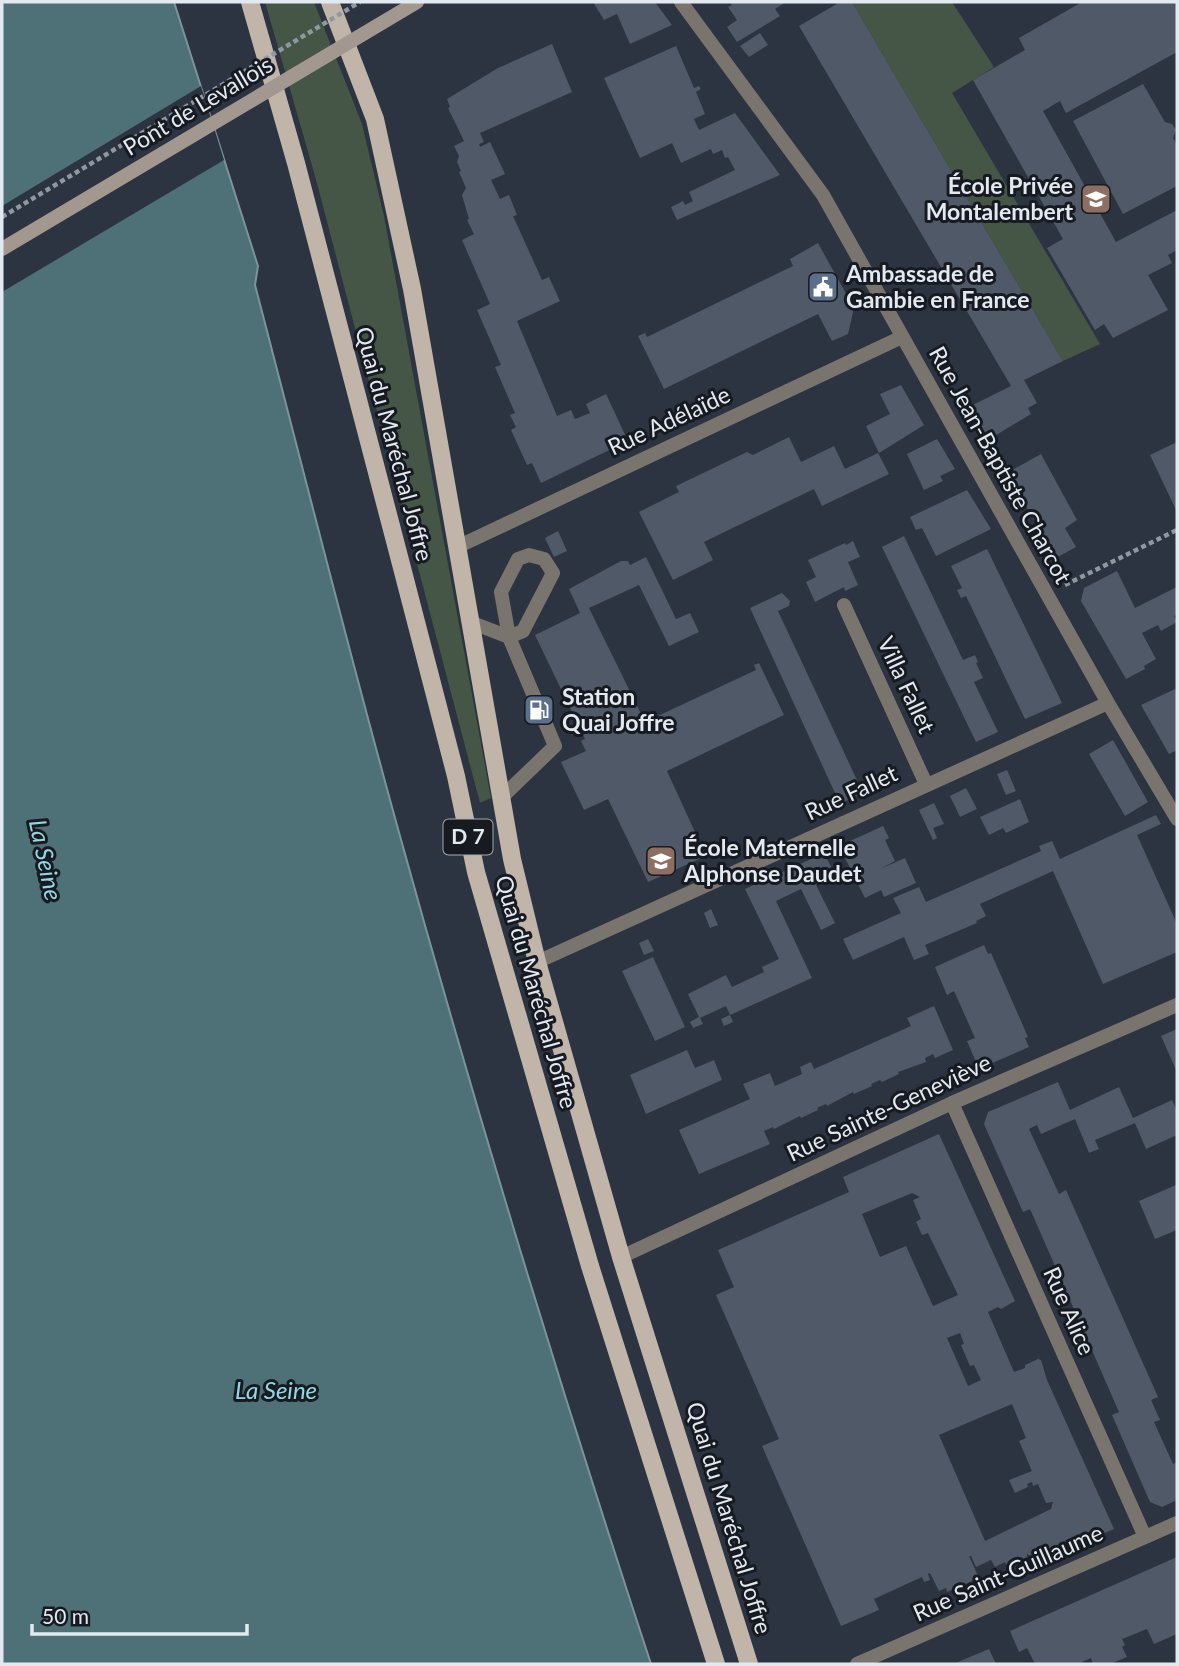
<svg xmlns="http://www.w3.org/2000/svg" width="1179" height="1666" font-family="Lato,sans-serif">
	<style>
		.green { fill: #455546 }
		.water { fill: #4e7077; stroke: #7b949c; stroke-width: 2 }
		.pier { fill: #2b3440 }
		.building { fill: #505967; fill-rule: evenodd }
		.lines { fill: none; stroke-linecap: round; stroke-linejoin: round }
		.path { stroke: #8f97a1; stroke-width: 4.5; stroke-dasharray: 5 3.5; stroke-linecap: butt }
		.service { stroke: #7a746f; stroke-width: 14 }
		.minor { stroke: #7a746f; stroke-width: 14 }
		.primary { stroke: #c1b4a9; stroke-width: 18 }
		.path-bridge { stroke: #8f97a1; stroke-width: 4.5; stroke-dasharray: 5 3.5; stroke-linecap: butt }
		.secondary-bridge { stroke: #a29890; stroke-width: 14 }
		.labels { text-anchor: middle; stroke-width: 6; stroke-linejoin: round; paint-order: stroke }
		.shield { fill: #171b21; stroke: #a6abb3; stroke-width: 2 }
		.shield-label { font-size: 21px; font-weight: bold; fill: #e3e9f1 }
		.street-label { font-size: 23px; fill: #e3e9f1; stroke: #171b21 }
		.poi-label { font-size: 23px; font-weight: bold; fill: #e3e9f1; stroke: #171b21; text-anchor: start }
		.water-label { font-size: 24px; font-style: italic; fill: #93d7e4; stroke: #171b21 }
	</style>
	<rect width="100%" height="100%" fill="#2b3440"/>
	<path class="green" d="M265,2H314L362,124L384,216L491,798L480,803L315,176Z
		M852,2H952L994,67L952,93L1100,344L1063,361Z"/>
	<path class="water" d="M2,2H174L258,266L255,285C303,468 349,653 400,836C477,1114 561,1390 651,1664H2Z"/>
	<path class="pier" d="M201,86L224,160L2,292V206Z"/>
	<path class="building" d="M593,2H655L672,25L630,44L617,14L604,20Z
		M730,2H786L775,9L780,16L737,42L727,27L737,20L728,7L732,5Z
		M840,2H852L1063,361L1024,380L1037,403L1028,408L1031,414L988,440L969,407L1011,386L799,26Z
		M1082,2H1177V52L1066,113L1060,101L1043,111L1116,242L1177,210V250L1168,255L1172,263L1148,275L1168,310L1113,338L1104,324L1095,330L1047,248L1063,239L973,80L1025,50L1019,38Z
		M760,33L768,45L749,57L740,46Z
		M552,44L572,92L480,133L484,142L479,144L480,147L490,142L505,174L491,180L500,199L509,195L517,215L513,216L542,280L549,277L560,301L517,321L557,416L571,410L575,419L590,413L586,404L606,394L628,441L541,483L532,463L527,465L511,430L516,427L510,415L515,413L495,367L501,365L477,310L490,304L462,240L474,234L467,220L469,219L462,195L466,188L459,172L461,171L457,162L459,156L454,146L464,141L448,108L450,107L447,99L498,68Z
		M676,46L694,88L699,86L701,89L696,92L705,114L694,119L699,130L735,113L780,175L677,220L671,207L683,201L685,205L693,201L689,192L735,170L728,157L725,158L722,150L713,154L711,149L681,163L672,143L640,158L604,78Z
		M1143,84L1165,122L1172,124L1176,130L1173,138L1177,145V186L1123,214L1073,121Z
		M818,243L854,308L848,334L832,341L818,314L664,389L638,336L645,333L647,337L793,266L790,259Z
		M901,385L924,425L879,453L866,426L890,414L880,394Z
		M789,437L801,462L834,446L845,469L878,453L889,474L822,506L814,489L743,523L704,542L713,560L673,580L639,512L679,492L676,486L747,452L753,455Z
		M937,439L955,469L940,476L943,481L924,490L907,454Z
		M1177,442V512L1150,455Z
		M1041,454L1077,520L1065,528L1076,547L1056,558L1007,473Z
		M967,490L991,529L936,556L922,528L916,530L910,517Z
		M558,531L567,551L554,557L545,538Z
		M904,536L963,660L975,655L978,662L976,663L983,678L974,682L998,732L976,742L882,547Z
		M853,541L860,557L848,562L858,585L845,591L844,587L815,602L806,582L816,577L808,560L845,543L846,545Z
		M987,549L1062,703L1025,719L966,596L961,598L957,590L962,588L951,566Z
		M646,557L676,619L690,613L699,632L669,646L639,585L589,608L645,722L756,670L754,665L759,663L784,715L667,771L706,856L648,882L608,799L584,810L561,762L586,751L581,741L585,739L535,635L580,613L569,589L621,561H628L630,565Z
		M1117,571L1135,608L1177,587V615L1174,616L1177,622L1161,631L1158,625L1142,633L1156,659L1144,666L1145,669L1126,679L1081,601L1084,588Z
		M782,593L790,601L789,606L778,611L863,793L840,804L750,608Z
		M1175,689L1177,692V750L1169,754L1141,705Z
		M1113,740L1148,802L1125,816L1089,754Z
		M1007,770L1016,791L1006,795L997,774Z
		M966,788L977,809L960,817L950,796Z
		M1020,799L1029,822L1006,833L1003,828L989,835L980,817Z
		M934,803L944,824L933,828L937,838L933,840L919,810Z
		M1156,815L1161,824L1137,835L1177,924V952L1103,984L1053,871L980,904L986,916L976,921L977,923L925,945L929,954L914,960L904,937L853,960L843,939L901,913L893,898L919,887L926,902L1041,851L1039,846L1052,841L1060,859Z
		M883,826L889,838L885,840L895,861L880,869L905,858L916,883L884,897L881,890L865,898L839,846Z
		M824,853L836,876L816,885L835,923L821,930L801,889L776,901L812,978L730,1015L733,1022L724,1026L721,1019L730,1015L726,1006L700,1018L703,1024L693,1028L690,1022L699,1017L688,994L726,975L732,987L764,972L762,967L779,959L745,889Z
		M711,909L718,925L710,928L704,913Z
		M648,939L654,951L644,955L639,943Z
		M984,945L988,954L991,953L1028,1037L1025,1038L1029,1047L979,1069L967,1041L975,1038L954,991L947,995L935,967Z
		M653,957L685,1027L655,1041L622,971Z
		M934,1006L953,1050L935,1058L933,1054L925,1058L926,1062L898,1072L899,1074L882,1082L880,1080L871,1084L872,1086L854,1094L853,1092L827,1106L826,1104L817,1108L818,1110L801,1118L800,1116L774,1129L773,1127L764,1131L770,1144L699,1174L679,1130L750,1099L743,1084L770,1073L775,1086L802,1074L800,1067L811,1062L814,1069L911,1026L907,1018Z
		M1177,1029V1072L1161,1036Z
		M687,1050L695,1068L714,1060L722,1080L646,1114L630,1075Z
		M1058,1082L1070,1110L1119,1087L1133,1118L1172,1100L1177,1111V1135L1146,1149L1135,1123L1095,1140L1099,1149L1089,1153L1075,1119L1041,1134L1037,1125L1029,1129L1059,1194L1066,1190L1158,1397L1151,1400L1160,1420L1154,1422L1173,1464L1177,1462V1500L1162,1507L1150,1502L1112,1415L1119,1412L1030,1209L1023,1212L984,1124L988,1112Z
		M939,1134L1015,1301L1001,1309L998,1307L988,1312L1014,1372L1025,1368V1365L1038,1359L1041,1360L1047,1380L1114,1529L1044,1560L1041,1551L1031,1556L1027,1554V1557L1007,1566L1005,1562L995,1567L991,1560L976,1567L971,1556H969L979,1578L947,1592L946,1588L939,1591L930,1573L928,1574L930,1580L924,1582L922,1577L874,1599L879,1610L841,1626L762,1446L779,1439L716,1295L734,1287L718,1250L849,1192L843,1177ZM912,1193L920,1197L913,1200L921,1219L916,1222L922,1235L928,1233L958,1295L933,1306L906,1246L880,1257L862,1214ZM960,1333L964,1344L961,1345L970,1366L974,1365L981,1380L968,1386L947,1338ZM1012,1404L1026,1438L1019,1441L1032,1471L1009,1480L1015,1493L1028,1487L1027,1484L1032,1482L1033,1486L1038,1484L1046,1503L1053,1502L1051,1509L985,1541L939,1435Z
		M1176,1185L1177,1230L1155,1239L1139,1201Z
		M1177,1557V1634L1154,1644L1147,1629L1122,1639L1125,1645L1122,1647L1127,1657L1110,1664H1093L1091,1658L1082,1662L1083,1664H1035L1027,1648L1019,1652L1010,1631Z
		M989,1649L996,1664H953Z"/>
	<g class="lines">
		<path class="path" d="M1065,585L1177,530"/>
		<path class="service" d="M529,555L544,559L553,573L523,631L509,637L501,592L518,559Z
			M470,622L509,637L555,746L502,797"/>
		<path class="minor" d="M681,2L823,195L1108,703L1177,819
			M457,547L902,337
			M844,605L926,784
			M537,962L1108,703
			M952,1103L1145,1537
			M621,1257L952,1103L1177,1005
			M857,1664L1177,1523"/>
		<path class="primary" d="M250,2L296,163L401,564L456,776L476,872L590,1266L716,1664
			M330,2L375,119L412,289L512,859L537,962L621,1257L749,1664"/>
		<path class="path-bridge" d="M2,217L360,2"/>
		<path class="secondary-bridge" d="M2,249L417,2"/>
	</g>
	<defs>
		<g id="school-square" transform="scale(1.575)"><rect x="-9" y="-9" width="18" height="18" rx="4" fill="#8d6e63" stroke="#171b21"/><path d="M0-5L7-2L0 1L-7-2ZM-4 1L0 2.5L4 1V4Q0 6-4 4Z" fill="#fff"/></g>
		<g id="civic-square" transform="scale(1.575)"><rect x="-9" y="-9" width="18" height="18" rx="4" fill="#5c6f8a" stroke="#171b21"/><path d="M-.6-6.5H3V-4.5H.6V-3L4-1V1h2V6H-6V1h2V-1L-.6-3ZM-1.2 2.5V6h2.4V2.5Z" fill="#fff"/></g>
		<g id="fuel-square" transform="scale(1.575)"><rect x="-9" y="-9" width="18" height="18" rx="4" fill="#5c6f8a" stroke="#171b21"/><path d="M-5.5-6h7V0h2V4h1.3V-2.5L3-4.5l.8-.8L6-3V5H2.5V1h-1V6h-7ZM-4.2-4.7v3.2H.2V-4.7Z" fill="#fff"/></g>
	</defs>
	<g fill-rule="evenodd">
		<use href="#school-square" x="1096" y="199"/>
		<use href="#civic-square" x="823" y="287"/>
		<use href="#fuel-square" x="539" y="710"/>
		<use href="#school-square" x="661" y="861"/>
	</g>
	<g class="labels">
		<rect class="shield" x="443.5" y="819.5" width="49" height="35" rx="5"/>
		<g class="shield-label">
			<text x="468" y="844">D 7</text>
		</g>
		<g class="street-label">
			<text transform="translate(198 106) rotate(-31)" y="8">Pont de Levallois</text>
			<text transform="translate(669 421) rotate(-25)" y="8">Rue Adélaïde</text>
			<text transform="translate(394 444) rotate(75)" y="8">Quai du Maréchal Joffre</text>
			<text transform="translate(1000 465) rotate(61)" y="8">Rue Jean-Baptiste Charcot</text>
			<text transform="translate(906 685) rotate(65)" y="8">Villa Fallet</text>
			<text transform="translate(851 793) rotate(-25)" y="8">Rue Fallet</text>
			<text transform="translate(536 992) rotate(74)" y="8">Quai du Maréchal Joffre</text>
			<text transform="translate(889 1108) rotate(-25)" y="8">Rue Sainte-Geneviève</text>
			<text transform="translate(1069 1311) rotate(66)" y="8">Rue Alice</text>
			<text transform="translate(729 1518) rotate(73)" y="8">Quai du Maréchal Joffre</text>
			<text transform="translate(1008 1573) rotate(-24)" y="8">Rue Saint-Guillaume</text>
		</g>
		<g class="poi-label">
			<text x="1073" y="194" text-anchor="end">École Privée<tspan x="1073" dy="26">Montalembert</tspan></text>
			<text x="846" y="282">Ambassade de<tspan x="846" dy="26">Gambie en France</tspan></text>
			<text x="562" y="705">Station<tspan x="562" dy="26">Quai Joffre</tspan></text>
			<text x="684" y="856">École Maternelle<tspan x="684" dy="26">Alphonse Daudet</tspan></text>
		</g>
		<g class="water-label">
			<text transform="translate(45 860) rotate(78)" y="8">La Seine</text>
			<text x="276" y="1399">La Seine</text>
		</g>
	</g>
	<rect width="1179" height="1666" fill="none" stroke="#e3e9f1" stroke-width="7"/>
	<path d="M32 1624v10h215v-10" fill="none" stroke="#e3e9f1" stroke-width="3.5"/>
	<text x="42" y="1624" font-size="21" fill="#e3e9f1" stroke="#171b21" stroke-width="5" paint-order="stroke">50 m</text>
</svg>
